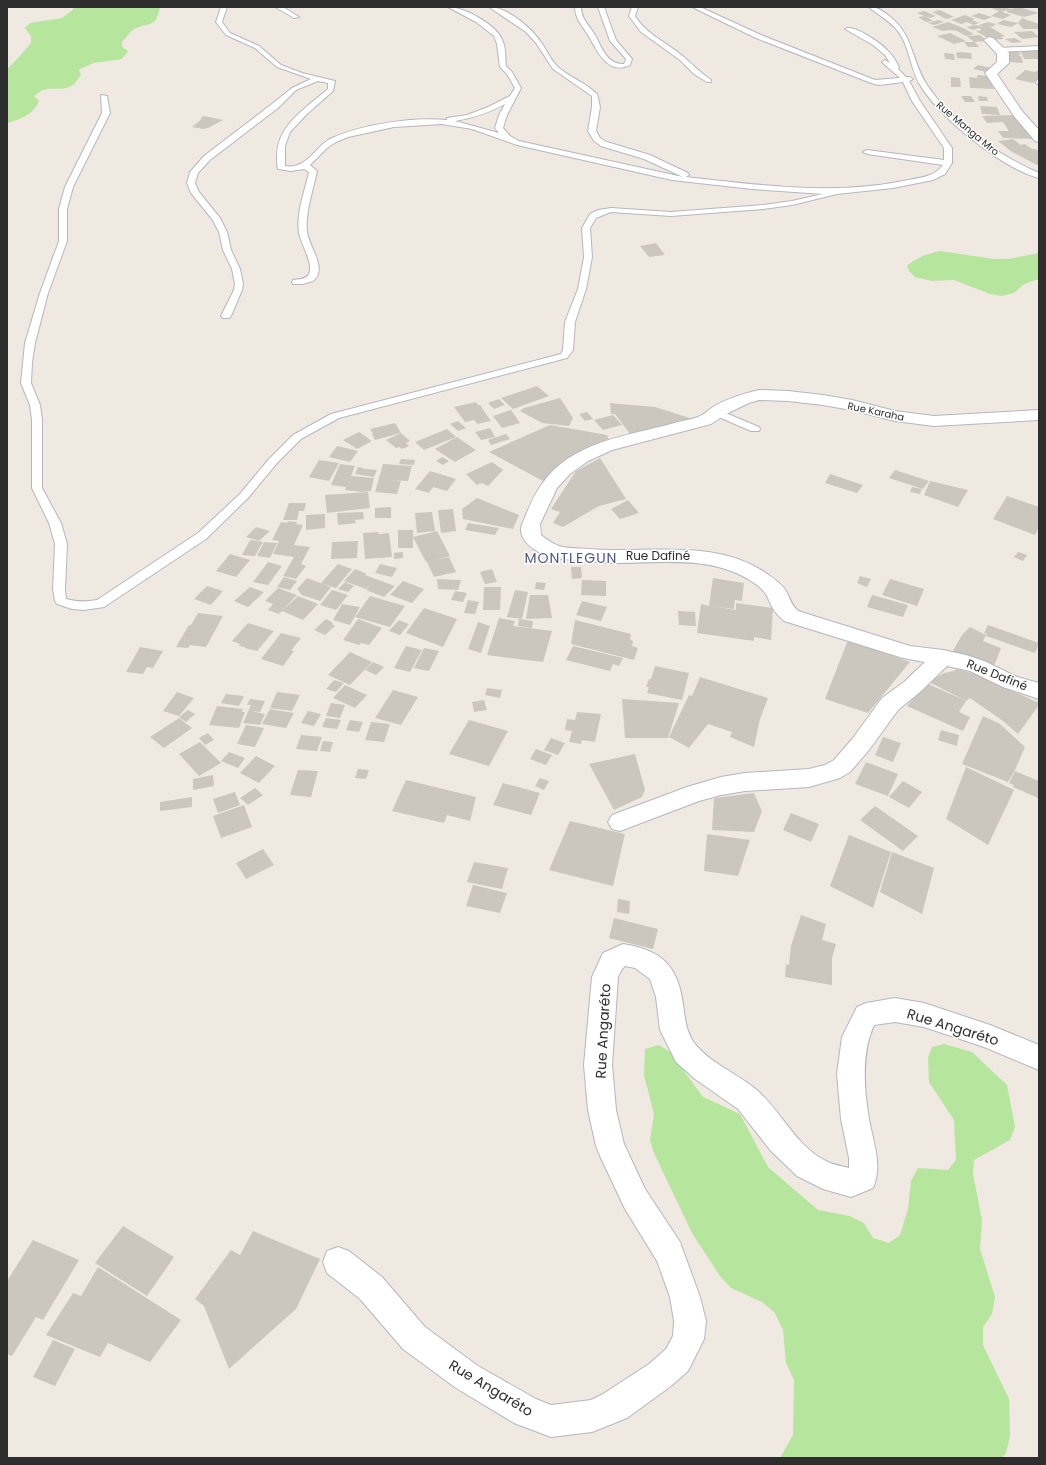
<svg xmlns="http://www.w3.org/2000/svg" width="1046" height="1465" font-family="Poppins,sans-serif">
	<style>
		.green { fill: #b6e59e }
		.building { fill: #cbc7bf }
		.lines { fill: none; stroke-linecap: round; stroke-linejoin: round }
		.lane-casing { stroke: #b4b7c1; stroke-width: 2 }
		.street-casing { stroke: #b4b7c1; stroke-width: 2 }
		.lane { fill: #fff; fill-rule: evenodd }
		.street { fill: #fff; fill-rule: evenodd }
		.labels { text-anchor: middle; stroke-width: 3; stroke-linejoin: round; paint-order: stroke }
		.far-street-label { font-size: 10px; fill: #2e2e2e; stroke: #fff }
		.street-label { font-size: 12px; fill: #2e2e2e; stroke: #fff }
		.quarter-label { font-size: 14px; letter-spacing: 1px; fill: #4d5680; stroke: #fff }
		.near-street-label { font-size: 14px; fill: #2e2e2e; stroke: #fff }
	</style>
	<rect width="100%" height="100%" fill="#efe9e1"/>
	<path class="green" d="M71,7H160C155,31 149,20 133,30C129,33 126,38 122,42V47L128,51L122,59L94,63L80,69L79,70L81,75C78,78 76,83 73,85C59,94 46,82 34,97L39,100C35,114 19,120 7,123V69C16,61 23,52 31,43V36L25,28L30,23L62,18L74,9Z
		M940,251L994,259H1009L1039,253V279L1024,284L1014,293L1002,296L990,294L954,280L932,281L915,277L909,271L907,266C917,257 927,254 940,251Z
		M944,1044L972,1052L1007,1085L1015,1127L1010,1140L974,1160L973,1174L982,1220L980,1249L995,1297L992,1314L983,1327V1345L1009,1399L1010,1436L1006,1453L1002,1458H780L793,1435L794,1380L786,1363L783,1330L775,1313L762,1302L731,1288L720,1276L692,1233L654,1153L650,1140L654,1114L644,1075L645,1049L659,1045L670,1052L703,1097L740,1114L768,1167L818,1210L850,1216L864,1223L873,1238L889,1243L900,1235L908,1209L911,1181L918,1168L948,1170L956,1160L954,1120L929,1082L928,1058L932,1047Z"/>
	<path class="building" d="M988,7H1010L1007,8L1010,9L1019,7L1039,13L1024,17L1007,12V10L1002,12Z
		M940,10L954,17L946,19L932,12Z
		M924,11L936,16L930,18L917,13Z
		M999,11L1011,15L1003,19L991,16Z
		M979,13L992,17L984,20L971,16Z
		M965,15L975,19L972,20L979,23L973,25L967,22L961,24L951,20Z
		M925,16L933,21L926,22L918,17Z
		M1022,18L1039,24V29H1023L1018,23Z
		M938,20L944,22L934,25L928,23Z
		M1003,20L1018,23L1011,27L997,24Z
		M948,22L966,29H965L974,34L966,36L957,31L949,30L943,31L932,27Z
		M988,22L996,24L992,27L987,25L1005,36L1001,37L1004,39L991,40L976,31L982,30L979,28L973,30L966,27L975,25L985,27L979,25Z
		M1032,31L1039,37L1022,39L1014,32Z
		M950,33L966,41L954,44L937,36Z
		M980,35L987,41L974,42L967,36Z
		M1015,38L1022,42L1012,43L1005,39Z
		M964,42H975L979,47H968Z
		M1006,50L1018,51L1021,55L1017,56H1021L1023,63L1009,62Z
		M1020,50H1038L1039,59H1024Z
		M960,52L971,53L972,59L957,58L956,53Z
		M944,53L954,54L955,60L945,59Z
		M978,65L991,68L986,72L973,69Z
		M1025,70L1035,72L1039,70V78L1033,83L1015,79Z
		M977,75L990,76L989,78L994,89L970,88L969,77L977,78Z
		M951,77L960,78L961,87H951Z
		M961,96H971L975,102H965Z
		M978,96L987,97L988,101H979Z
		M980,106L997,107L1000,115L982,114Z
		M1016,115L1035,139L1003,138L998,131H1009L1003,122L987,123L982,116Z
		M204,116L223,120L208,128L203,129L192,127L202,119H200Z
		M1013,139L1021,145L1025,144L1032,149H1035L1039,151V166L1012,152L998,141Z
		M656,243L665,255L649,257L640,246Z
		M537,386L549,396L513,409L501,398Z
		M560,398L573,418L569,426L542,423L520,411L524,408Z
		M499,399L505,405L494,409L488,403Z
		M476,402L478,405H480L491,421L477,424L474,420L465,422L454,407Z
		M610,403L655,407L693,419L633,438L615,414H611Z
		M511,410L520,423L502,428L493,416Z
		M587,412L593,419L585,421L579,414Z
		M613,415L622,425L603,430L594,420Z
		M458,421L466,428L458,431L450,424Z
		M395,423L401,433L375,440L372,434H373L370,429Z
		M550,425L607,435L610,442L561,468L543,481L489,452Z
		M490,428L495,437L481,440L475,432Z
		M447,429L456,437L424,450L415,442Z
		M359,432L372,441L357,449L343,440Z
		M401,433L410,441L406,443L409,446L402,449L399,447L396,448L386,440Z
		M506,434L510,439L491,445L488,440Z
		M457,437L476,450L455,462L435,449Z
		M337,446L354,450L358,451L350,462L329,457Z
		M442,457L449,461L443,465L436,461Z
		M600,458L626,499L599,506L563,527L553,523L560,512L551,509L576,471Z
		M401,459L415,460L414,465L399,464Z
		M319,460L339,463L329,481L309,477Z
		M492,462L503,470L488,486L482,483L477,485L466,474Z
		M340,464L355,466L351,476L374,478L371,491L361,492L345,490L346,487L331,485Z
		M383,464L412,466L408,481L387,480L401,481L397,494L375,492Z
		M358,467L366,469L377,470L374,477L355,474Z
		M895,470L929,481L923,489L889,478Z
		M430,471L456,479L447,491L433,487L429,493L415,489Z
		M830,474L863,485L857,493L825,483Z
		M930,481L968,490L958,507L924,495Z
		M912,487L922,489L920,494L910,492Z
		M368,492L370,508L327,513L325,495Z
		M1007,496L1039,507V527L1035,535L993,519Z
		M477,498L519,515L513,529L463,519L462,509Z
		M628,500L639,513L620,519L611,509Z
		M289,503H306L304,511H299L297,520H283Z
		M391,507V518H375V508Z
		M453,509L456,531L441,533L438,510Z
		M363,512L364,519L355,520L356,523L338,525L337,513Z
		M432,512L435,531L417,533L415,513Z
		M325,514V528L306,530V515Z
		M288,521L297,522L296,524L303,525L294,545L310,547L301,564L306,566L296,579L283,576L294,557L273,554L279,541L272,540L281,522L287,523Z
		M468,523L499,528L495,535L465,530Z
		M256,527L270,531L259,541L246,537Z
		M398,530H413V548H398Z
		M437,531L450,556L436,560L449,557L456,572L434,577L427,562H426L413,537Z
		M379,532L378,534L389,533L392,557L365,559L363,533Z
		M250,540L263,542L255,556L242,555Z
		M358,541L357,558L331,559L332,542Z
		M264,542L277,543L270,558L257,556Z
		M403,552V558L394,559V553Z
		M1018,552L1027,555L1023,561L1014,557Z
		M230,554L250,560L236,577L216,571Z
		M268,562L282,566L268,585L253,582Z
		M338,564L352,569L336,588L321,583Z
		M380,564L397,568L392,577L375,573Z
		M571,567H581L582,578L572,579Z
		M355,569L367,574L365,575L395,586L384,597L366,590L372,583L366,589L344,581Z
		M492,569L497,582L485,584L480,572Z
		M860,576L871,579L867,587L857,583Z
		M284,577L297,581L290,590L277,587Z
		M307,578L331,587L320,601L302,595L297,589Z
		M713,578L744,583L742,601L735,600L734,609L711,606L736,610V603L773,608L771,640L754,637V641L697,633L701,604L709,606Z
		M437,579L461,580L458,590L438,589Z
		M890,579L924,589L917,606L882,595Z
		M582,580L606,581V596L581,595Z
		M403,581L424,589L412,603L390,595Z
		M345,582L354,586L348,592L338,589Z
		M536,582L546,583L544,590L535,589Z
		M207,586L223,591L211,605L194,599Z
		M250,587L264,592L248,607L234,601Z
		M484,587H501L500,610H483Z
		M278,588L297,595L279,614L268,610L273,604L265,601Z
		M332,590L348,595L336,610L320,605Z
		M515,590L528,592L522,619L507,617Z
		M455,591L467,593L463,602L451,600Z
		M530,595H548L552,618L526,619Z
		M872,595L908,605L903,617L867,607Z
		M298,596L318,604L303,620L282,611Z
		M370,596L405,606L390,627L355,617Z
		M468,600L479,602L475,614L464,613Z
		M582,601L607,607L601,621L576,615Z
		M342,604L360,607L350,625L333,620Z
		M424,608L457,619L443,647L406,633Z
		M678,611L695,612L696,626L679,625Z
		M198,613L223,616L206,647L190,645L188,648L176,647L189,625H191Z
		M499,618L515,621L513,626L552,631L543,662L487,655Z
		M326,619L333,623L332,624L335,626L325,635L314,630Z
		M358,619L382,628L369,645L361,643L359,645L343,640Z
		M519,619L533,621L532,628L518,626Z
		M399,620L409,624L400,635L389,631Z
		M575,620L631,634L630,640L633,641L632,646L638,648L634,660L571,644Z
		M478,622L490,626L481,653L468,649Z
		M248,623L274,631L257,651L245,648V647L239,646L240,644L232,641Z
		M988,625L1039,643L1035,653L986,636L987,634L984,633Z
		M970,627L986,635L983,641L1001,648L992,671L951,654L962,635Z
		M281,633L301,638L291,651H294L283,666L261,659Z
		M848,640L910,662L868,713L825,699Z
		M406,646L422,650L410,672L394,668Z
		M573,646L623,658L619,666L613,664L610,671L566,660Z
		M140,647L163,651L153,668L147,667L143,674L126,672Z
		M424,648L439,651L429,671L414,668Z
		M350,652L372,662L350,685L328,675Z
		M373,662L384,667L376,675L365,670Z
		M655,666L689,673L682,700L647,693L649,687H646L649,679H651Z
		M957,669L975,674L1039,703V705L1018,734L1003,721L970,698L966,701L929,682L944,673L954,671Z
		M700,677L768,698L760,719L754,747L730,737L732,732L708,724L689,748L669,737L689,695L692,696Z
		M334,680L344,683L336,692L326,689Z
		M926,683L966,701L959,712L970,717L963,731L907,706Z
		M345,685L367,695L355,708L333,698Z
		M487,688L502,690L500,698L485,695Z
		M393,690L418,697L401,725L375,718Z
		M177,692L194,698L179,716L163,711Z
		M277,692L300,695L292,711L270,708Z
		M226,694L244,696L239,706L221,703Z
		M250,699L265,701L260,712L251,711L265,714L260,725L243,723L251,705H247Z
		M622,699L679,703L668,738H625Z
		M484,700L487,710L474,712L472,702Z
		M331,703L345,705L340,718L326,716Z
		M217,706L243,709L242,712H245L239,728L209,725Z
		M270,709L294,713L286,728L262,724Z
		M188,710L195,714L186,722L179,717Z
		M308,711L321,714L314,726L301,723Z
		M577,712L601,714L595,742L582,740L581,744L569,742L572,731L565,730L567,719L575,720Z
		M983,716L1000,724L1025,747L1015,770L1008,782L962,764Z
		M179,718L192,728L164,748L150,737Z
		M326,718L341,720L337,729L322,727Z
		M350,720L363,722L359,732L346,730Z
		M469,720L508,731L489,766L449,754Z
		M371,722L390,724L384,742L365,740Z
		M246,725L264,728L255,747L237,744Z
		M941,730L959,735L957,746L938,740Z
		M208,733L214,740L205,745L199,738Z
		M301,735L322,737L317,751L296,749Z
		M883,737L901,743L893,762L875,755Z
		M551,738L565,743L558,755L544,750Z
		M323,741L333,742L330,752L320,751Z
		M200,742L221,763L199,776L179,754Z
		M536,749L552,755L546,765L530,759Z
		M229,752L245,758L238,768L221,761Z
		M635,754L645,790L642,797L614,810L589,764Z
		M256,756L275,766L259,783L240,773Z
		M866,762L898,774L888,796L855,784Z
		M966,767L1014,790L988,845L946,819Z
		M358,769L369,770L366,779L355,778Z
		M298,770L318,771L311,797L290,795Z
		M1015,771L1039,781L1038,798L1013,787L1014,785L1009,783Z
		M213,775L214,786L193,790V779Z
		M540,778L549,781L544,790L535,786Z
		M406,780L476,797L470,821L447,815L444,823L392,811Z
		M903,781L922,792L909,808L889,797Z
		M503,783L540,793L531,815L493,805Z
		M255,788L263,795L248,805L240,798Z
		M235,792L240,805L218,813L213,799Z
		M754,793L762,811L754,832L712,830L714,798Z
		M192,797V807L160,811V802Z
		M244,805L252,827L221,838L213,816Z
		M875,806L918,836L903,851L860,820Z
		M791,813L819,824L811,842L783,830Z
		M570,821L625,834L613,886L549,870Z
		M707,834L750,840L738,876L704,871Z
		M849,835L891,852L873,908L830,886Z
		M263,849L274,865L246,879L236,863Z
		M892,852L934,868L922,914L880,892Z
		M474,862L508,868L502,889L467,882Z
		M473,885L507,893L500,913L466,906Z
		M618,899L630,901L629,914L617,912Z
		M801,915L826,924L822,940L836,944L832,958V985L785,977L786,964L789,965L791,946Z
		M614,918L658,929L653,949L609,938Z
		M123,1226L174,1257L147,1296L95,1263Z
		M253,1231L320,1259L296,1309L229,1369L204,1306L195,1299L231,1250L240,1255Z
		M33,1240L79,1260L43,1320L36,1317L12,1356L7,1354V1281Z
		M98,1267L181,1320L150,1362L108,1343L100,1357L46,1335L73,1293L81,1296Z
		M53,1340L75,1349L55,1386L33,1377Z"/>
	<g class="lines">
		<g class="lane-casing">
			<path id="lane" d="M221,7H227L222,22L230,33L259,46L281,65L302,73L335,81L333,91L307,114L290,132L285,146V166C307,170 315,146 332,138C364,124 412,117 447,120V118L467,115L488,107L510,96L515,88L507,74L500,67L497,44L494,36L476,22L448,7C464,7 498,25 503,42C506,49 505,58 506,66L512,72L521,88L507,115L503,128L510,136L519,141L683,177L644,159L601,146L594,141L588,131L592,107V96L553,69L536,43L526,32L489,7C508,7 533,29 543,45C548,53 552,62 559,68C571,78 586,83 597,94L600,107L596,131L600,138L607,142L650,155L688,173L689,175L686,177C759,185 835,196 908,180C921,178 935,176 943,165L867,154L863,152L867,150L944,160V148L912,101L903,82L879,85L871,83L756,38L692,7H700L761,35L875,80L900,78L883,63L882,62L885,60L890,63L885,55L873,45L845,29C853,23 882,44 888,51C893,56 896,61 899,67L898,69L906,77H910L913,79L909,81L920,101L952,148V163L945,174L933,180L893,188L837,194L792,205L763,209L671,216L611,212L596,218L590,228L592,257L586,289L575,322L573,350L567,358L339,418L301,439L277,463L248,498L206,539L104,607L84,610L72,609L57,604L55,601L53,589L55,544L49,523L32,488V420L30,405L21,383L25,343L40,293L59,241V209L65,187L102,113L101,95L107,96L110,113L73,187L67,209V241L48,293L35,343L32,362L31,383L40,405L42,420V488L61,523L67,544L65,589L66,599C77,602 86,602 97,600L198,533L240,494L269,459L293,435L331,414L561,354L563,350L565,322L578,289L584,257L582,228L590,214L598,210L611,208L671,212L763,205L792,201L823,194L752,189L672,180L517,145L472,129L442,124L394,127L348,137L336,142L327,148L310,165L317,171C313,191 305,212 307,232C309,247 328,269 313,281L303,284H293L292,282L293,280C298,279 306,280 309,274C314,264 301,244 299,233C296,212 305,191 309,172L304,169L291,171L278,169C277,165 277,161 277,156C277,125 306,108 328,89V83L318,81L296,90L278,108L210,160L198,173L195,183L199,192L220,218L227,232L231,250L240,269L243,284L242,290L231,316L229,318H223L221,316L234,290L235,284L232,269L223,250L219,232L212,219L191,193L187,183L190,172L204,156L272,104L292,88L311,79L277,67L255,48L226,35L216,22ZM505,104L499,115L495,128L499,133L455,121C473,118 489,113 505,104Z
				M275,7H283L299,17L294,18Z
				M575,7H581C581,19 589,25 595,35C601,46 607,65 624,64L626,59L610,41L598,7H604L616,40L632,59L630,65C607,76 597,50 588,35C582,25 575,19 575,7Z
				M632,7H638L635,16C647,35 668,43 685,58C694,66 701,73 711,80V82H707L694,74L680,60L641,32L629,16Z
				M869,7C877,7 881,10 888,15C914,34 911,61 927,85C952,122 999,156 1039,173V178C1003,169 937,116 919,83C910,67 909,44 897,30C889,20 878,15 869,7Z
				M1039,46V50L999,52L996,50L999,48Z
				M1039,79V85L1036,83L1037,80Z
				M716,409L759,427L760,429L759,431H751L712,414L711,412L712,410Z"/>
		</g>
		<g class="street-casing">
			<path id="street" d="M989,37L993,38L1009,53V63L997,74L1022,111L1039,130V142L1035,141L1014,116L985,73L997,62V54L984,40Z
				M759,390L788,391L823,395L852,400L895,411L934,416L1039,410V420L934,426L895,421L851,410L823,405L788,401L759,400L749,403L726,414L711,424L612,450L588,461L570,474L557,488L540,524L541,535C546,539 553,544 559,546C568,549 580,548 589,549C650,554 718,537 770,576C775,579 780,584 784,588C790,596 789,602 798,611L910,646L943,650L966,655L984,661L1017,677L1039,683V699L1003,687L970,671L947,666L920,692L898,710L869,750L850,772L840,778L809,787L745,791L721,795L699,801L620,831L612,829L608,822L612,815L687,787L721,777L745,773L809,769L825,765L834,760L853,738L882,698L904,682L925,662L903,658L784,621C780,617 775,613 772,607C767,596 767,593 757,585C715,554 663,563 615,563C595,563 574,560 554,558C539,554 514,541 523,522C528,510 534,494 542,484C571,442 626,436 671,424C680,421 690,420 698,417C704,415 708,410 713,407C728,398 743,394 759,390Z
				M623,944C661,950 678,965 683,1004C685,1019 686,1032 695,1044C712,1065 739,1074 758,1091C782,1113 798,1149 828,1162C834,1165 842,1166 849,1168V1158L841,1119L837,1074L842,1037L857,1007L866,1003L895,998L924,1003L990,1025L1039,1045V1070L984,1047L924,1027L895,1022L874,1025C861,1053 864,1089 869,1119C873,1142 883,1165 873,1188L851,1197L823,1189L797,1176L771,1151L738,1109L695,1079L676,1062L660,1030L656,997L650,979L635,968L625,966L622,969L618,977L612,1065L616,1110L624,1144L645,1189L680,1242L700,1297L706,1321L704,1339L688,1371L671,1386L627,1418L592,1432L551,1437L514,1423L456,1388L403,1349L360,1299L327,1273L323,1262L327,1251L338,1247L349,1251L382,1277L425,1327L478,1366L536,1399L551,1405L591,1400L603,1394L649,1364L666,1349L673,1336L674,1321L670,1297L657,1261L625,1209L600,1156L596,1146L588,1110L584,1065L592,977L603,953Z"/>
		</g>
		<use href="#lane" class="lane"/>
		<use href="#street" class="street"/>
	</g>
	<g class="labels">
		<g class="far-street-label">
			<text transform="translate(968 128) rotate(40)" y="4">Rue Manga Mro</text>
			<text transform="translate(876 411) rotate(12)" y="4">Rue Karaha</text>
		</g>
		<g class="street-label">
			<text x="658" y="560">Rue Dafiné</text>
			<text transform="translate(997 675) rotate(22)" y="4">Rue Dafiné</text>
		</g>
		<g class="quarter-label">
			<text x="571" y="563">MONTLEGUN</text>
		</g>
		<g class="near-street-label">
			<text transform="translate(953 1027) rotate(17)" y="5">Rue Angaréto</text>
			<text transform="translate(603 1031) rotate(-87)" y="5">Rue Angaréto</text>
			<text transform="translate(491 1388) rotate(31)" y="5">Rue Angaréto</text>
		</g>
	</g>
	<rect width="1046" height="1465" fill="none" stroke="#2e2e2e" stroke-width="16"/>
</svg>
